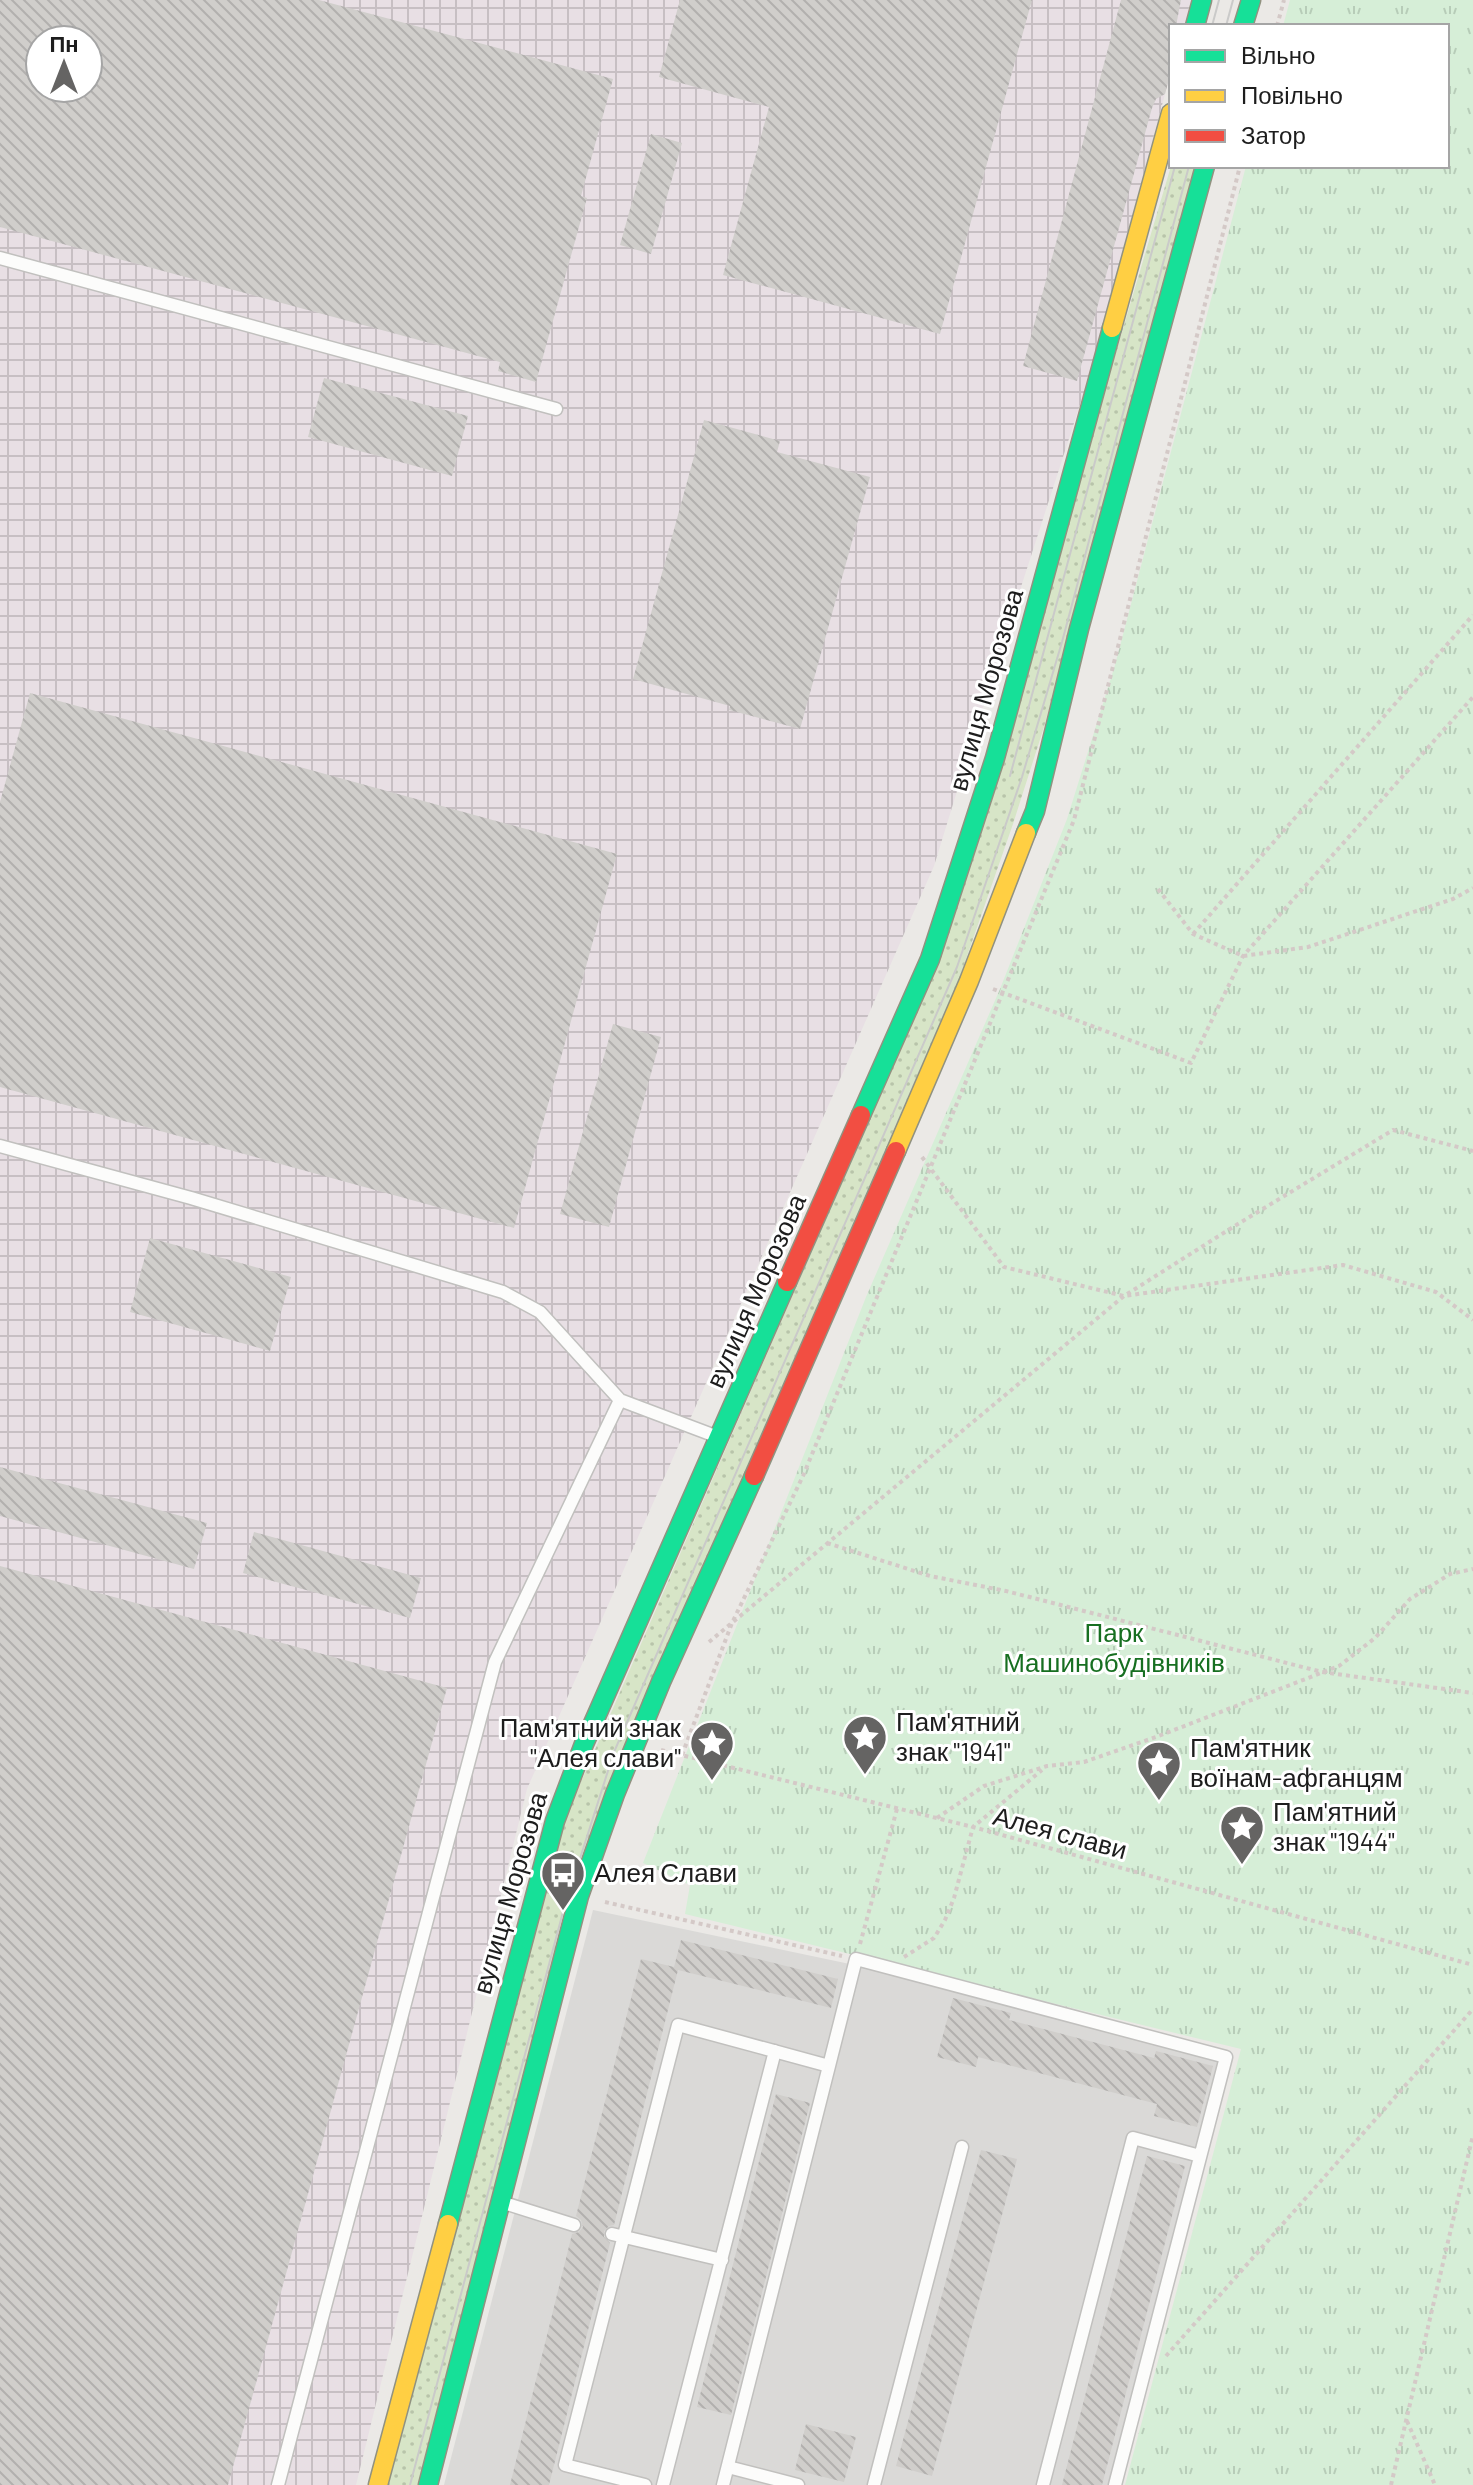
<svg xmlns="http://www.w3.org/2000/svg" width="1473" height="2485" font-family="Barlow,sans-serif">
	<style>
		.residential { fill: #dad9d7 }
		.industrial { fill: url(#industrial-grid); fill-rule: evenodd }
		.grass { fill: url(#grass-dots) }
		.park { fill: url(#park-tufts) }
		.building { fill: url(#building-back-hatch); fill-rule: evenodd }
		.lines { fill: none; stroke-linecap: round; stroke-linejoin: round }
		.lane-casing { stroke: #c1c0be; stroke-width: 15 }
		.fast-casing { stroke: #919280; stroke-width: 21 }
		.slow-casing { stroke: #919280; stroke-width: 21 }
		.jam-casing { stroke: #919280; stroke-width: 21 }
		.path { stroke: #d4c9c7; stroke-width: 4; stroke-dasharray: 4 4; stroke-linecap: butt }
		.lane { stroke: #fcfcfb; stroke-width: 12 }
		.fast { stroke: #16e098; stroke-width: 18 }
		.slow { stroke: #ffcf43; stroke-width: 18 }
		.jam { stroke: #f24e42; stroke-width: 18 }
		.tram { stroke: #cacac9; stroke-width: 2 }
		.labels { text-anchor: middle; stroke-width: 6; stroke-linejoin: round; paint-order: stroke }
		.street-label { font-size: 26px; fill: #1d1d1d; stroke: #fff }
		.park-label { font-size: 26px; fill: #176f21; stroke: #fff }
		.poi-label { font-size: 26px; fill: #1d1d1d; stroke: #fff; text-anchor: start }
	</style>
	<defs>
		<pattern id="industrial-grid" width="8" height="8" patternUnits="userSpaceOnUse" patternTransform="scale(2)"><rect width="8" height="8" fill="#e8dfe4"/><path d="M0 4h8M4 0v8" fill="none" stroke="#c7bfc3"/></pattern>
		<pattern id="grass-dots" width="8" height="8" patternUnits="userSpaceOnUse" patternTransform="scale(2)"><rect width="8" height="8" fill="#d7e5c7"/><path d="M2 2h.1M6 6h.1" fill="none" stroke="#b8c4aa" stroke-width="1.8" stroke-linecap="round"/></pattern>
		<pattern id="park-tufts" width="24" height="20" patternUnits="userSpaceOnUse" patternTransform="scale(2)"><rect width="24" height="20" fill="#d6eed7"/><path d="M3 7l-1-3M5 7V3M7 7l1-3M15 17l-1-3M17 17v-4M19 17l1-3" fill="none" stroke="#b7ccb8"/></pattern>
		<pattern id="building-back-hatch" width="6" height="6" patternUnits="userSpaceOnUse" patternTransform="scale(2)"><rect width="6" height="6" fill="#d0cecb"/><path d="M-1 5l2 2M0 0l6 6M5-1l2 2" fill="none" stroke="#b2b0ae"/></pattern>
	</defs>
	<rect width="100%" height="100%" fill="#ebe9e6"/>
	<path class="residential" d="M593,1910L921,1979L1220,2062L1110,2485H444Z"/>
	<path class="industrial" d="M0,0H1191L1184,26H1171V72L1087,383L998,658L934,866L527,1789L356,2485H0ZM40,40H88V88H40Z"/>
	<path class="grass" d="M1171,166H1196L1044,727L1013,824L958,982L619,1760L420,2485H388L564,1821L933,972Z"/>
	<path class="park" d="M1290,0H1473V2485H1125L1241,2049L685,1914L690,1885L643,1863L866,1297L1000,989L1067,819L1115,665L1246,166H1447V26H1283Z"/>
	<path class="building" d="M0,0H319L613,79L581,196L587,198L536,382L498,371L500,362L0,227ZM40,40H88V88H40Z
		M680,0H1032L940,334L723,275L769,107L659,77Z
		M1121,0H1181L1176,26H1171V72L1165,94L1156,99L1152,108L1077,381L1023,366Z
		M651,134L682,143L651,254L620,245Z
		M324,378L468,416L452,476L308,437Z
		M704,420L780,441L777,452L870,477L800,729L729,710L730,706L633,679Z
		M30,693L617,854L514,1228L0,1087V802Z
		M613,1024L661,1037L609,1227L560,1214Z
		M150,1238L291,1277L270,1351L130,1312Z
		M0,1467L207,1523L194,1569L0,1516Z
		M254,1532L421,1578L410,1618L243,1573Z
		M0,1566L447,1688L228,2485H0Z
		M681,1940L838,1979L831,2008L678,1970L614,2225L609,2226L604,2231V2237L610,2243L549,2485H510L572,2234L579,2232L583,2227L581,2220L576,2216L641,1959L674,1967Z
		M953,1998L1011,2013L1009,2020L1154,2058L1156,2051L1213,2066L1197,2127L1154,2116L1157,2104L978,2057L976,2067L937,2057Z
		M776,2094L810,2103L731,2415L697,2407Z
		M981,2150L1017,2159L932,2476L896,2466Z
		M1147,2156L1185,2166L1102,2485H1062Z
		M806,2424L856,2437L844,2482L795,2470Z"/>
	<g class="lines">
		<g class="lane-casing">
			<path id="lane" d="M0,258L556,409
				M0,1146L191,1198L503,1292L540,1312L620,1400L495,1662L278,2485
				M620,1400L718,1437
				M501,2202L574,2225
				M612,2234L722,2260
				M728,2467L798,2485
				M645,2485L565,2465L678,2025L829,2066L856,1959L1226,2057L1115,2485
				M663,2485L775,2051
				M723,2485L829,2066
				M874,2485L962,2147
				M1043,2485L1133,2138L1200,2156"/>
		</g>
		<g class="fast-casing">
			<path id="fast" d="M1195,26L1202,0
				M1243,26L1251,0
				M1026,833L1035,811L1079,629L1205,166
				M861,1115L930,959L995,758L1112,328
				M448,2224L555,1821L584,1744L787,1282
				M428,2485L579,1896L615,1794L661,1682L754,1476"/>
		</g>
		<g class="slow-casing">
			<path id="slow" d="M1112,328L1171,113
				M896,1151L969,981L1026,833
				M378,2485L448,2224"/>
		</g>
		<g class="jam-casing">
			<path id="jam" d="M787,1282L861,1115
				M754,1476L896,1151"/>
		</g>
		<path class="path" d="M1277,26L1284,0
			M1158,889L1193,934L1243,956L1308,947L1453,899L1473,888
			M1193,934L1473,615
			M993,989L1191,1063L1243,956L1473,697
			M922,1157L1004,1267L1124,1296L1343,1265L1436,1292L1473,1320
			M827,1543L930,1576L1006,1591L1322,1672L1473,1693
			M709,1642L1124,1296L1233,1227L1393,1130L1473,1151
			M661,1750L973,1827L1473,1965
			M682,1755L732,1623L803,1476L1074,820L1240,166
			M937,1818L984,1786L1047,1766L1084,1762L1156,1737L1339,1666L1375,1638L1410,1599L1450,1574L1473,1569
			M605,1902L842,1956
			M860,1944L897,1809
			M904,1957L934,1938L945,1920L954,1898L973,1827L1042,1770
			M1166,2356L1473,2009
			M1407,2421L1435,2485
			M1391,2485L1473,2135"/>
		<use href="#lane" class="lane"/>
		<use href="#fast" class="fast"/>
		<use href="#slow" class="slow"/>
		<use href="#jam" class="jam"/>
		<path class="tram" d="M1212,26L1219,0
			M1226,26L1233,0
			M1010,776L1175,166
			M410,2485L563,1912L614,1752L957,967L1022,777L1062,642L1189,166"/>
	</g>
	<defs>
		<g id="sight-pin" transform="scale(2.3)"><path d="M0 17L-7.5 6A9.5 9.5 0 1 1 7.5 6Z" fill="#656463" stroke="#fff"/><path d="M0-6L1.8-2.2L6-1.7L2.9 1.2L3.7 5.4L0 3.3L-3.7 5.4L-2.9 1.2L-6-1.7L-1.8-2.2Z" fill="#fff"/></g>
		<g id="bus-pin" transform="scale(2.3)"><path d="M0 17L-7.5 6A9.5 9.5 0 1 1 7.5 6Z" fill="#656463" stroke="#fff"/><path d="M-5-6H5V4H4V6H2V4H-2V6H-4V4H-5ZM-3.5-4V0h7V-4ZM-3.5 1.2v1.5H-2V1.2ZM2 1.2v1.5H3.5V1.2Z" fill="#fff"/></g>
	</defs>
	<g fill-rule="evenodd">
		<use href="#sight-pin" x="865" y="1737"/>
		<use href="#sight-pin" x="712" y="1743"/>
		<use href="#sight-pin" x="1159" y="1763"/>
		<use href="#sight-pin" x="1242" y="1827"/>
		<use href="#bus-pin" x="563" y="1873"/>
	</g>
	<g class="labels">
		<g class="street-label">
			<text transform="translate(986 690) rotate(-74)" y="9">вулиця Морозова</text>
			<text transform="translate(756 1291) rotate(-66)" y="9">вулиця Морозова</text>
			<text transform="translate(1060 1833) rotate(15)" y="9">Алея слави</text>
			<text transform="translate(510 1893) rotate(-74)" y="9">вулиця Морозова</text>
		</g>
		<g class="park-label">
			<text x="1114" y="1642">Парк<tspan x="1114" dy="30">Машинобудівників</tspan></text>
		</g>
		<g class="poi-label">
			<text x="896" y="1731">Пам'ятний<tspan x="896" dy="30">знак "1941"</tspan></text>
			<text x="681" y="1737" text-anchor="end">Пам'ятний знак<tspan x="681" dy="30">"Алея слави"</tspan></text>
			<text x="1190" y="1757">Пам'ятник<tspan x="1190" dy="30">воїнам-афганцям</tspan></text>
			<text x="1273" y="1821">Пам'ятний<tspan x="1273" dy="30">знак "1944"</tspan></text>
			<text x="594" y="1882">Алея Слави</text>
		</g>
	</g>
	<rect x="1169" y="24" width="280" height="144" fill="#ffffff" stroke="#a5a5a5" stroke-width="2"/>
	<rect x="1185" y="50" width="40" height="12" fill="#16e098" stroke="#a5a5a5" stroke-width="2"/>
	<text x="1241" y="64" font-size="24" fill="#1d1d1d">Вільно</text>
	<rect x="1185" y="90" width="40" height="12" fill="#ffcf43" stroke="#a5a5a5" stroke-width="2"/>
	<text x="1241" y="104" font-size="24" fill="#1d1d1d">Повільно</text>
	<rect x="1185" y="130" width="40" height="12" fill="#f24e42" stroke="#a5a5a5" stroke-width="2"/>
	<text x="1241" y="144" font-size="24" fill="#1d1d1d">Затор</text>
	<g transform="translate(64 64)"><circle r="38" fill="#ffffff" stroke="#a5a5a5" stroke-width="2"/>
	<path d="M0-6L14 30L0 20L-14 30Z" fill="#656463"/>
	<text y="-12" font-size="22" font-weight="bold" text-anchor="middle" fill="#1d1d1d">Пн</text>
	</g>
</svg>
